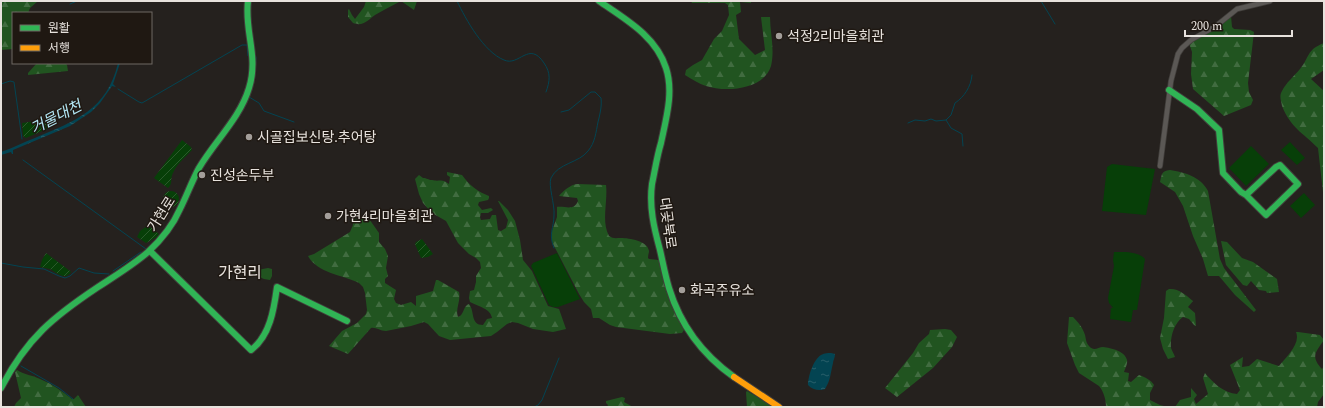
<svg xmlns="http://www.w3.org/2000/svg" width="1325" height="408" font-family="Spectral,'Noto Sans KR',serif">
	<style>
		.forest { fill: url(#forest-firs) }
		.garden { fill: url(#garden-furrows) }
		.pitch { fill: #073f08 }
		.water { fill: url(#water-ripples) }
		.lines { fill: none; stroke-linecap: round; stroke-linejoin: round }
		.stream { stroke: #034452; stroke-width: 1 }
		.street-casing { stroke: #413e3b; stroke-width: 6 }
		.fast-casing { stroke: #413e3b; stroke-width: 8 }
		.slow-casing { stroke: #413e3b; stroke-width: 8 }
		.street { stroke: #5b5855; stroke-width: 4.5 }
		.fast { stroke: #30b455; stroke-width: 6 }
		.slow { stroke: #ff9f0a; stroke-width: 6 }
		.poi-dot { fill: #a39e9a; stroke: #1f1812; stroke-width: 1.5 }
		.labels { text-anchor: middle; stroke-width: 3; stroke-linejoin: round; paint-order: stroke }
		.poi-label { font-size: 14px; fill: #e7e2dd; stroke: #1f1812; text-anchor: start }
		.street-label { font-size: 14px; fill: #e7e2dd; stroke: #1f1812 }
		.water-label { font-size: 15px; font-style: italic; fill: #b2e6f4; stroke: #1f1812 }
		.quarter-label { font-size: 16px; fill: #e7e2dd; stroke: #1f1812 }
	</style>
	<defs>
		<pattern id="forest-firs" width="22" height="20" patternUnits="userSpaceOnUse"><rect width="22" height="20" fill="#215420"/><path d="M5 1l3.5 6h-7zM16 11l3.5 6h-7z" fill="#416c40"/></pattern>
		<pattern id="garden-furrows" width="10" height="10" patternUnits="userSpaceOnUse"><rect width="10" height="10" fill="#073f08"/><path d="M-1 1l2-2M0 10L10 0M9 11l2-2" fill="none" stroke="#2b5a2c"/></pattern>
		<pattern id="water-ripples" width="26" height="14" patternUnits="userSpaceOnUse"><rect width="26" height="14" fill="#034452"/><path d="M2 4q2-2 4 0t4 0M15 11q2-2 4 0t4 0" fill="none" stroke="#285f6a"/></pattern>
	</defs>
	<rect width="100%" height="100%" fill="#25211e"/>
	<path class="forest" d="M1,1H38L30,8L28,13H13V49L1,50Z
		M366,1H417L414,10L401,1C392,6 383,10 375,15C368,20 363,27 353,23L348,17V10L349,9L352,15L355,19L364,7Z
		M691,1H751V3L740,2L741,12L736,15L739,39L755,55L765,50L761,17H770C770,33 775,49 771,66C764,89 727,93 706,86C699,84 692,79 685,75L686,70L693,65L702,60L714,39L722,31L729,15L728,5L725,3H692Z
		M1231,16L1232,27L1234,29L1250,30L1254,32L1248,83L1249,92L1253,100L1251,105L1224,116L1193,89L1191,74L1192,52L1189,43L1202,35L1216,30Z
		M1324,43V70L1311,79L1324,91V201L1318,148C1302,132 1291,128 1282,106C1281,100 1279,96 1282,91C1286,83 1294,76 1300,69C1310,57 1306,50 1324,43Z
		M37,63H65L67,65L68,71L28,75V73Z
		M1170,170C1184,172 1201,177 1208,191L1220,259L1224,268L1256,310L1254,312L1235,295L1219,276H1208L1203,259L1193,236L1183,206L1175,192L1160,182C1162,174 1161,171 1170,170Z
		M447,172L462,175C469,185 478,192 489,196V198L488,200L479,202L478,205L482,210L491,208L493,210L488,213H481L480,217L481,220L490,219L492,215H496L498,230L501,231L506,228L508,220L498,201H499L508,210L515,221L520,240L523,260L532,271L548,306L559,309L566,329L553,332L533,329L518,323L512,322L507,324L497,332L491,336L450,340L439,336L428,324L424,322L411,326L386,331C380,331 376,327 371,328L348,354L329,346L342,331L357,323L366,314L367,310L365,293L363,287L359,283C343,275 317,273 308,256L314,254L350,232L353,225L352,218L359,220L367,216L379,233V242L385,249L388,256L386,268L388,276L385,279V283L396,290L394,299L396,303L401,305L411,302L416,306V296L433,291L436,280H438L459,292C461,301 455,309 458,317L460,316C464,313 464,305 469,304C475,311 470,325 483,325L487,319L492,318C491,309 478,306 470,302L469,298L470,291L474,290L476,282V276L481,268L480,262L476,258L469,254L458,243L446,221L432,213L423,203L419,194L415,179L419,175L423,178C427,178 428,180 432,180C440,182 441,178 449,184L450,177L447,175Z
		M577,184L606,185C608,202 601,221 609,236C613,239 616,238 621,238C629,238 648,241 649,251C649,253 648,255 648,258L649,259L659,260L672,303L683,328L684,330L682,333L670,334L616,327L610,325L599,318H593L591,309L584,302L579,294L552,242V231L557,217V207C566,206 574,211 578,201L577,198L559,196C563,191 570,185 577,184Z
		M1221,241L1227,242L1242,258L1253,262L1277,279L1279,292L1267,293L1266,291L1259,290L1251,281L1247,286L1243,285L1226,265Z
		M268,268L272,269V276L270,280L264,279L252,274L253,271Z
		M1169,289C1178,288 1186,295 1193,301L1188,307L1195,313L1196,326L1194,325L1189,319L1183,317C1174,323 1170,337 1171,348C1172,351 1174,354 1175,357L1168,359L1163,349L1160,338L1164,318L1166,291Z
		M1069,317H1073C1078,322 1083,328 1085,335C1086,339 1086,343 1089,346C1094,352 1098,347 1103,347C1111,348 1125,351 1127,360C1128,364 1125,368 1124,372L1129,373L1128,381L1131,382L1139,375C1145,377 1151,380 1154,385L1150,393V400L1160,405L1168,407H1106C1106,400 1104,392 1099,386L1079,373L1075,365L1067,343Z
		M945,329L951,330L957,337L952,347L933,368L897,397L885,388L913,353L919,343L929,334L930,330Z
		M1296,332H1298L1320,335L1324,340C1316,352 1310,356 1322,369L1324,366V394L1318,402L1317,407H1175L1180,400L1191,397V388L1197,395L1194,399L1196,404L1208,394L1203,378L1205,373C1213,383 1224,393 1237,394L1240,390L1230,365L1243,357L1242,367L1249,366L1257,359L1279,366C1286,357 1301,344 1296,332Z
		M17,370C25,375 32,375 40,379C52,384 62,391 72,399H74L78,395L86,407H78L75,406L72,407H53L52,406L48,407H14L16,403L21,398L15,372Z
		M747,391L775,407H747L746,392Z
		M622,397L625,398L624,402L633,407H607L608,405L606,403V401Z"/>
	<path class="garden" d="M55,118L57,120L56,125L26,138L23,136L22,123Z
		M182,140L191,147L192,150C186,157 177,163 173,173C170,178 173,184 168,188L154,178Z
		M163 199a8 8 0 1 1 16 0a8 8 0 1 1-16 0Z
		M147,226L152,228L159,234L157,237L146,243L137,237L140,231Z
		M422,239L433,254L428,257L421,258L415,244L416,242Z
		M46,253L70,271L71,272C65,281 57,273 50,269C47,268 44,268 40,267L42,260Z"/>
	<path class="pitch" d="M1290,142L1305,158L1297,165L1281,150Z
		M1251,146L1269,164L1246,186L1229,168Z
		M1112,164L1155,169L1146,215L1102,211L1107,167Z
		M1304,193L1315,205L1301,218L1290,206Z
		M1114,252C1124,252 1138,251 1145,259L1137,310H1133L1131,322L1110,319L1111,308H1113L1109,303L1108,298L1114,266L1113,260Z
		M557,253L580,299L558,307H553L549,305L531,266L533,263Z"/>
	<path class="water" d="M118,63H120L113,84L116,87L112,86L100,103L91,112L70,126L13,150V154H12L11,152L1,155V152C13,148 24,142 35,138C75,121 107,110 118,63Z
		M831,353L835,354C835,358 833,360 833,363C830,375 831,379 825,389C820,391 812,390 808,385C808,377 813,360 821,355C825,353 828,353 831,353Z"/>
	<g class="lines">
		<path class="stream" d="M457,1C466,20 484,52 504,60C519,67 529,40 544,63C551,73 550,81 546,92
			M1041,1L1055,24
			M70,4L77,1
			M255,71L256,57
			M1,84L10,81L14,82L22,139
			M118,89L139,102L142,103L242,45H247L248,56H249
			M249,97L259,103L264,111L294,122
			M908,123L915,120L925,121L931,119L936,121L946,120
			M963,146L962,134L951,128L946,120L951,115L955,103C964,97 971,87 972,75
			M23,160L146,249
			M554,248C548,234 554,228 554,215C555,205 548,185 551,178C558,163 579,163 588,151C595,143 596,132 598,122C600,114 602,106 601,98L595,92H591L569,110L561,112
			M1,263L23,267L44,269L59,276L65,278L70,276L79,268L94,273L109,274
			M113,271L141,252
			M21,366L59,388L73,399
			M534,407L538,405L542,400L559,358"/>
		<g class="street-casing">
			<path id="street" d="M1160,166L1171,81L1178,54L1182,48L1191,40L1216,26L1237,9L1270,1"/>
		</g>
		<g class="fast-casing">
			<path id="fast" d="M599,1C625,19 656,36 666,68C674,92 666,119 661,143C657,156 655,170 652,184C649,207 654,228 660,250C663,263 665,275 669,288C680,324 703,355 734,377
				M1169,90L1197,109L1219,130L1223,173L1241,192L1246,195L1276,167L1280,165L1298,184L1266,215L1246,195
				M150,251L251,350C270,336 274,309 277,287L347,321
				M1,388C27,338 53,317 98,287C115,276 133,265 148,252C161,240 173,225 180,209C187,195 192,181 199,168C215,141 240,118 249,88C259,56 244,31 248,1"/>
		</g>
		<g class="slow-casing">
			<path id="slow" d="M734,377L779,407"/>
		</g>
		<use href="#street" class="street"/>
		<use href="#fast" class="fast"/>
		<use href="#slow" class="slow"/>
	</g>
	<g class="poi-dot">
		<circle cx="779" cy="36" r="4"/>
		<circle cx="249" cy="137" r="4"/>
		<circle cx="202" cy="175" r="4"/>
		<circle cx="328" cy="216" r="4"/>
		<circle cx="682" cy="290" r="4"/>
	</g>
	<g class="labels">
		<g class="poi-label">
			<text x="787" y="41">석정2리마을회관</text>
			<text x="257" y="142">시골집보신탕.추어탕</text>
			<text x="210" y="180">진성손두부</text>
			<text x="336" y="221">가현4리마을회관</text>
			<text x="690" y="295">화곡주유소</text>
		</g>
		<g class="street-label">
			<text transform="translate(161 214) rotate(-58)" y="5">가현로</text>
			<text transform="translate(668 223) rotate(82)" y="5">대곶북로</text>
		</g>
		<g class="water-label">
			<text transform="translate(56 117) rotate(-27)" y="5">거물대천</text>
		</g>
		<g class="quarter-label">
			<text x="240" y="278">가현리</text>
		</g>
	</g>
	<rect width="1325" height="408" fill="none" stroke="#e7e2dd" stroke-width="4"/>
	<rect x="12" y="12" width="140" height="52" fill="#1f1812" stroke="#6f6963"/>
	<rect x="20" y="25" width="20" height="6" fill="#30b455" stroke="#6f6963"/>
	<text x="48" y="32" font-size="12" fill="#e7e2dd">원활</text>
	<rect x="20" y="45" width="20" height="6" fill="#ff9f0a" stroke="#6f6963"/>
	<text x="48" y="52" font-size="12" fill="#e7e2dd">서행</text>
	<path d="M1185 30v6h107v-6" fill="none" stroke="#e7e2dd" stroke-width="2"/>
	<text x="1191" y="30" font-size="12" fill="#e7e2dd" stroke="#1f1812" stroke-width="3" paint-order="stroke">200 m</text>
</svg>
